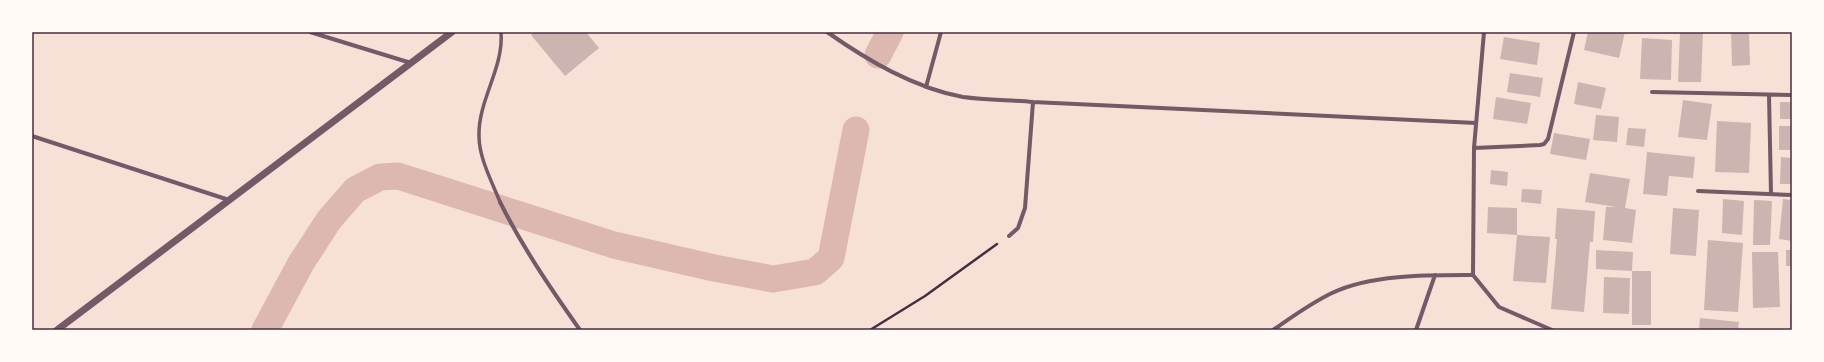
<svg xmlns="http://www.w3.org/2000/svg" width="1824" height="362" font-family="'Noto Sans',sans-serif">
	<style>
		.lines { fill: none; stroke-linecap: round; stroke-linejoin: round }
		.canal { stroke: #dcb8b0; stroke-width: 27 }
		.building { fill: #ccb4b1 }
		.path { stroke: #4a2c40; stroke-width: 2.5 }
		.pedestrian { stroke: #755966; stroke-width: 3.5 }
		.minor { stroke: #755966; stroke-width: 4 }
		.tertiary { stroke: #755966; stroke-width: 7 }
		.neatline { fill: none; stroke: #4a2c40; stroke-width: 1.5 }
	</style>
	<rect width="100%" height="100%" fill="#f7e1d7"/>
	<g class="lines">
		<path class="canal" d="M878,55L890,32
			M265,330L301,263L329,220L355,190L380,177L398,176L614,245L714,268L773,279L815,272L831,258L856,130"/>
	</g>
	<path class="building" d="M535,32H586L599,48L565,76L531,35Z
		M1588,32H1625L1619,58L1584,50Z
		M1680,32H1703L1701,82H1678Z
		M1731,32H1749L1750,65L1732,66Z
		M1504,37L1540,43L1537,65L1500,59Z
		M1642,38L1672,40L1671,80L1640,79Z
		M1510,73L1543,78L1540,97L1507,92Z
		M1578,82L1606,88L1601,109L1574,104Z
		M1496,97L1531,103L1527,124L1493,119Z
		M1683,100L1712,104L1707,140L1678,137Z
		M1780,102H1792V119H1780Z
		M1596,115L1619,117L1617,142L1593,140Z
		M1717,121L1751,123L1749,173L1715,172Z
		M1779,126H1792V150H1779Z
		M1628,128L1646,129L1644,147L1626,145Z
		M1554,133L1590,139L1586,160L1550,154Z
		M1647,152L1695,157L1693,178L1669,176L1667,196L1643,194Z
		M1781,157L1792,158V184H1780Z
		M1491,170L1508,172L1507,186L1490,184Z
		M1590,173L1630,179L1625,208L1636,210L1632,243L1603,240L1606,207H1616L1585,202Z
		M1522,189L1542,190L1541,204L1521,202Z
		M1723,199L1744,201L1742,235L1722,233Z
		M1783,199L1792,200V241L1779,239Z
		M1754,200L1772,201L1770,245H1753Z
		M1488,207L1517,208V235L1487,233Z
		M1557,208L1595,211L1593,242H1590L1584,312L1551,309L1557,239H1555Z
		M1673,208L1699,210L1696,256L1670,254Z
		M1517,235L1550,237L1546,283L1513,281Z
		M1708,240L1743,243L1738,312L1704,310Z
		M1596,250L1633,252L1632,271L1596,269Z
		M1786,250H1792V266H1786Z
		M1752,252H1778L1780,307L1753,308Z
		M1632,271H1651V325H1632Z
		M1604,277L1630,278L1629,314L1603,313Z
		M1790,304H1792V326H1790Z
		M1700,318L1739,322L1738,330H1699Z"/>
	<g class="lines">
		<path class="path" d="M870,330L925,296L997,244"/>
		<path class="pedestrian" d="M500,202C492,182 479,158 479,136C478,100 504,68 501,32"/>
		<path class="minor" d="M310,32L411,63
			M827,32C867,60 914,88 963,97C986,100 1010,100 1033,102L1476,123
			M1484,32L1474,148L1473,275L1499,307L1552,330
			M926,87L941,32
			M1652,92L1792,95
			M1769,95L1771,194
			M32,136L229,200
			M1474,148L1540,145L1544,144L1548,139L1574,32
			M1698,191L1792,195
			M500,202C523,248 551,289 580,330
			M1009,236L1018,228L1025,208L1033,102
			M1273,330C1292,317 1311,303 1332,293C1371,274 1431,275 1473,275
			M1416,330L1435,275"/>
		<path class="tertiary" d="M57,330L452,32"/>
	</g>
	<rect width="1824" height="362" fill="none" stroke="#fffaf5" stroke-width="66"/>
	<rect x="33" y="33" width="1758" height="296" class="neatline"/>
</svg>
